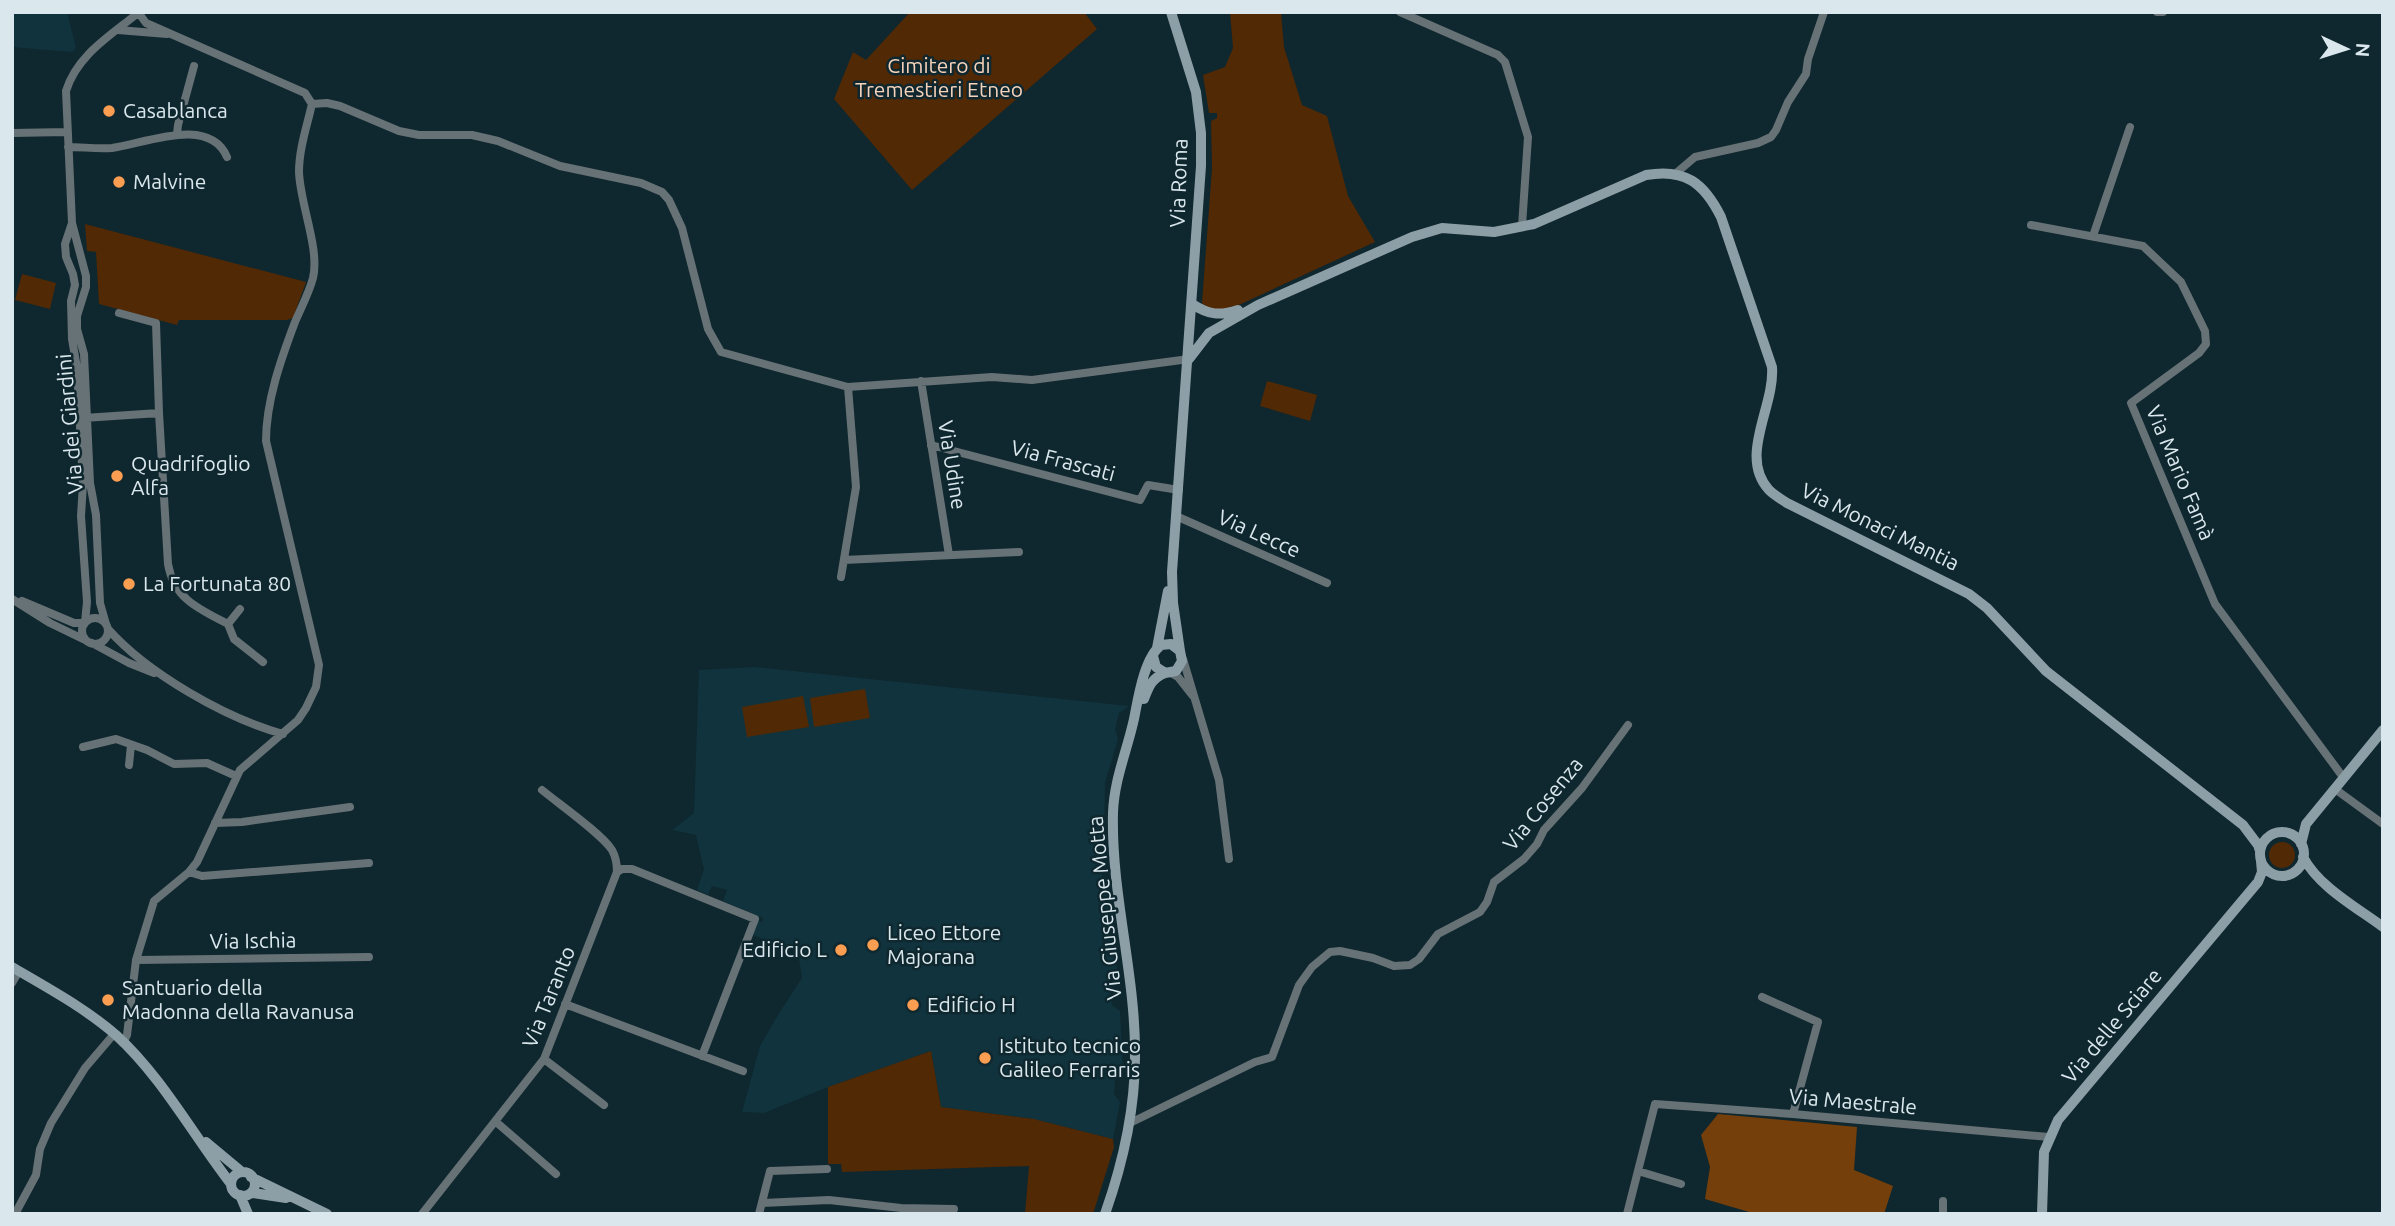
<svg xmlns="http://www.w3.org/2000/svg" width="2395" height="1226" font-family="Ubuntu,sans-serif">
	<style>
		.built { fill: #10333d }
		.green { fill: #512905 }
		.forest { fill: #753f0b }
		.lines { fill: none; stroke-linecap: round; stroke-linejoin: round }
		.street { stroke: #677276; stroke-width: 8 }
		.secondary { stroke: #8d9fa6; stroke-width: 10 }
		.poi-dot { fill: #fc9e52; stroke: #0f272e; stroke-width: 2.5 }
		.labels { text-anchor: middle; stroke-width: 5; stroke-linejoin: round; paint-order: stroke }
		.park-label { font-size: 21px; fill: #f5d2ba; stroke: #0f272e }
		.poi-label { font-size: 21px; fill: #dae8ed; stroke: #0f272e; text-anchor: start }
		.street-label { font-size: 21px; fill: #dae8ed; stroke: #0f272e }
	</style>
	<rect width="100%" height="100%" fill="#0f272e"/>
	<path class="built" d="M12,12H67L76,48L72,52L12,47Z
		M755,667L1129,706L1119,713L1115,730L1118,739L1105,783L1104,845L1097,846L1103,882H1107L1118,978L1110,985L1112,1005L1120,1011L1123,1073L1115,1080L1114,1094L1120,1102L1113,1139L1034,1119L941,1107L931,1051L828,1087L764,1113L742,1112L760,1046L779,1013L802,978L798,952L753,935L758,921L762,922L763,918L723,901L727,890L712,886L708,895L697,890L704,869L696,835L672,830L694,813L699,670Z"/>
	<path class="green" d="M910,12H1084L1097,29L912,190L834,99L853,52L866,60Z
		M1230,12H1281L1284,47L1302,105L1327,116L1348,196L1375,242L1241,304C1227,309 1214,315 1202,303L1212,168L1211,121L1217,118V113H1209L1203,75L1225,67L1233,48Z
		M85,224L306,282L293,318L287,320H179L177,325L99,304L96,252L87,251Z
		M22,274L56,283L50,309L15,300Z
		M1267,381L1317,395L1310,421L1260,406Z
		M865,689L870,718L814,727L810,698Z
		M803,696L809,727L747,737L742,707Z
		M2269 855a13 13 0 1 1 26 0a13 13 0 1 1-26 0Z
		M931,1051L941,1107L1034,1119L1113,1139L1114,1147L1093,1214H1025L1029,1166L842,1172L841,1164H828V1087Z"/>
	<path class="forest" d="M1718,1114L1857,1127L1854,1170L1893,1186L1884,1214H1756L1705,1199L1710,1167L1701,1135Z"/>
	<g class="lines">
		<path class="street" d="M138,12L146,23L305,93L312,104
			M1400,12L1498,55L1505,62L1528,137L1522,226
			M2157,12H2163
			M118,30L167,34
			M312,104L327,103L340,106L399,131L419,135H472L498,141L560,166L641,183L662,192L669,200L682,228L708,329L721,352L848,387L992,377L1032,380L1189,359
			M12,133L67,132
			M177,134L178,125L194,66
			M68,147C82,147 97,149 112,148C144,144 209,115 227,157
			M1675,174L1695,157L1758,143L1771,137L1776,130L1788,102L1806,74L1808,59L1824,12
			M72,223L65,244L66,257L73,274L75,285L71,301L72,339L77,368L83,484L81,516L87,602L85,622
			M2031,225L2143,246L2181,282L2205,331L2206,344L2199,353L2131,403L2215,604L2343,777
			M2093,236L2130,127
			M119,313L156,323L159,413
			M921,381L949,555
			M84,418L159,413L168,564C174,599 199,609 228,624
			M931,445L1140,500L1148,485L1179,490
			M1176,516L1327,583
			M844,560L1019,552
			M841,577L856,487L848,387
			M12,599L50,623L87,641
			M22,601L74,623H84
			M82 631a13 13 0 1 1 26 0a13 13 0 1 1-26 0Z
			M106,624L100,603L96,515L90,483L84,354L77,329V316L86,287V276L72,223L66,91C77,55 110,36 138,13
			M228,624L234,639L263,662
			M228,624L240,609
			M108,629C147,673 225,718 283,734
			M92,643L129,663L154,673
			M1183,659L1219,780L1229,859
			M1171,673L1178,677L1193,696
			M83,747L116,739L147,750L174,764L207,763L236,776
			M129,765L131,745
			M2335,789L2383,824
			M215,823L242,822L350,807
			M189,872L202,876L369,863
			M617,872L622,869H632L755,919L702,1056
			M136,960L369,957
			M12,983L19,971
			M1762,997L1818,1022L1793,1114
			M565,1004L743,1071
			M123,1043L127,1035L136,960L154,901L189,872L197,862L240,770L298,720L306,708L316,687L319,665L266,441C266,401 281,359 295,322C301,308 309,293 313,278C320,249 300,204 299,172C299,149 307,126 312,104
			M544,1059L604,1105
			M495,1121L556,1174
			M1130,1123L1255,1062L1272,1057L1299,985L1312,967L1330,952L1340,951L1373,958L1394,966L1410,965L1419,959L1438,934L1480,912L1487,902L1494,882L1524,859L1537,844L1544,830L1582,788L1628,725
			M1638,1171L1681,1184
			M762,1203L829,1200L901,1208L954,1209
			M15,1214L36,1175L40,1149L51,1123L85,1068L114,1034
			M422,1214L544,1059L617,872C617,865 616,857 612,850C602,834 559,804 542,790
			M759,1214L770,1171L827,1169
			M1627,1214L1655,1104L1793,1114L2049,1137
			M1943,1214V1201"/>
		<path class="secondary" d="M1171,12L1196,92L1201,133V166L1172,572L1173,603L1180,651
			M1192,304C1209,315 1220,316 1238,310
			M1189,359L1209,333L1258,305L1412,237L1442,228L1494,232L1534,224L1646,175C1685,168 1704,183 1721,217L1772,367C1775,407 1738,456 1769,490C1774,495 1781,499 1787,503L1969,594L1987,608L2046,671L2243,825L2258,845L2260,851
			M1157,648L1168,591
			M1144,699C1149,686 1152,678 1165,673
			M2260 854a22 22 0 1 1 44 0a22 22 0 1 1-44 0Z
			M2301,844L2306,824L2383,730
			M2303,857C2319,887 2356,907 2383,927
			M12,967C48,988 85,1008 116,1035C162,1077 193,1135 231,1184
			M206,1142L242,1172
			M231 1184a12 12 0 1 1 24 0a12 12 0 1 1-24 0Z
			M251,1177L327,1214
			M253,1193L286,1198
			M240,1195L248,1214
			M1105,1214C1123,1163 1135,1112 1135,1057C1136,975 1111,895 1113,813C1114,780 1127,751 1134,719C1138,699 1144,658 1161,645L1171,644L1180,651L1182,661L1176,671L1165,673L1156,667L1153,656
			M2042,1214L2044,1152L2058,1120L2258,882L2262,872L2261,861"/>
	</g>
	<g class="poi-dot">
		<circle cx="109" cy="111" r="7"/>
		<circle cx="119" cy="182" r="7"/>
		<circle cx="117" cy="476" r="7"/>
		<circle cx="129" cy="584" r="7"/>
		<circle cx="873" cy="945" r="7"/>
		<circle cx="841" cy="950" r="7"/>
		<circle cx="108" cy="1000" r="7"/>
		<circle cx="913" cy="1005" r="7"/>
		<circle cx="985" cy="1058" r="7"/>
	</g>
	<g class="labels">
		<g class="park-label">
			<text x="939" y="73">Cimitero di<tspan x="939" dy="24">Tremestieri Etneo</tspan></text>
		</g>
		<g class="poi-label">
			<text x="123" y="118">Casablanca</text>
			<text x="133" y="189">Malvine</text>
			<text x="131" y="471">Quadrifoglio<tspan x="131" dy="24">Alfa</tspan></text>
			<text x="143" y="591">La Fortunata 80</text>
			<text x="887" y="940">Liceo Ettore<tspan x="887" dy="24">Majorana</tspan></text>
			<text x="827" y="957" text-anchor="end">Edificio L</text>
			<text x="122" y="995">Santuario della<tspan x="122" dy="24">Madonna della Ravanusa</tspan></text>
			<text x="927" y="1012">Edificio H</text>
			<text x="999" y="1053">Istituto tecnico<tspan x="999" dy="24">Galileo Ferraris</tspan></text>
		</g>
		<g class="street-label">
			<text transform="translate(1179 183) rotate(-88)" y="7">Via Roma</text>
			<text transform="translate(70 424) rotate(-95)" y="7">Via dei Giardini</text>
			<text transform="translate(1063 461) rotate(15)" y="7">Via Frascati</text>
			<text transform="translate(952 465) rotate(81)" y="7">Via Udine</text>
			<text transform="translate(2180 473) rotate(67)" y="7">Via Mario Famà</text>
			<text transform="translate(1880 527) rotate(26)" y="7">Via Monaci Mantia</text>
			<text transform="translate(1259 534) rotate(24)" y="7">Via Lecce</text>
			<text transform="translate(1543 804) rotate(-51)" y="7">Via Cosenza</text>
			<text transform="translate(1105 908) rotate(-96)" y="7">Via Giuseppe Motta</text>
			<text transform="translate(253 941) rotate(-1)" y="7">Via Ischia</text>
			<text transform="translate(549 997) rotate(-68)" y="7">Via Taranto</text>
			<text transform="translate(2112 1026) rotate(-50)" y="7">Via delle Sciare</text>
			<text transform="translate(1853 1102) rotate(5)" y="7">Via Maestrale</text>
		</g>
	</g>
	<rect width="2395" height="1226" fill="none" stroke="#dae8ed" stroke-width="28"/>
	<g transform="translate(2346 49) rotate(94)" stroke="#0f272e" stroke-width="5" paint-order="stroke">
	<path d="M0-5L12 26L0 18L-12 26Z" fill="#dae8ed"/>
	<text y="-10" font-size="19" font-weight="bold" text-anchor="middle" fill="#dae8ed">N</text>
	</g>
</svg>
